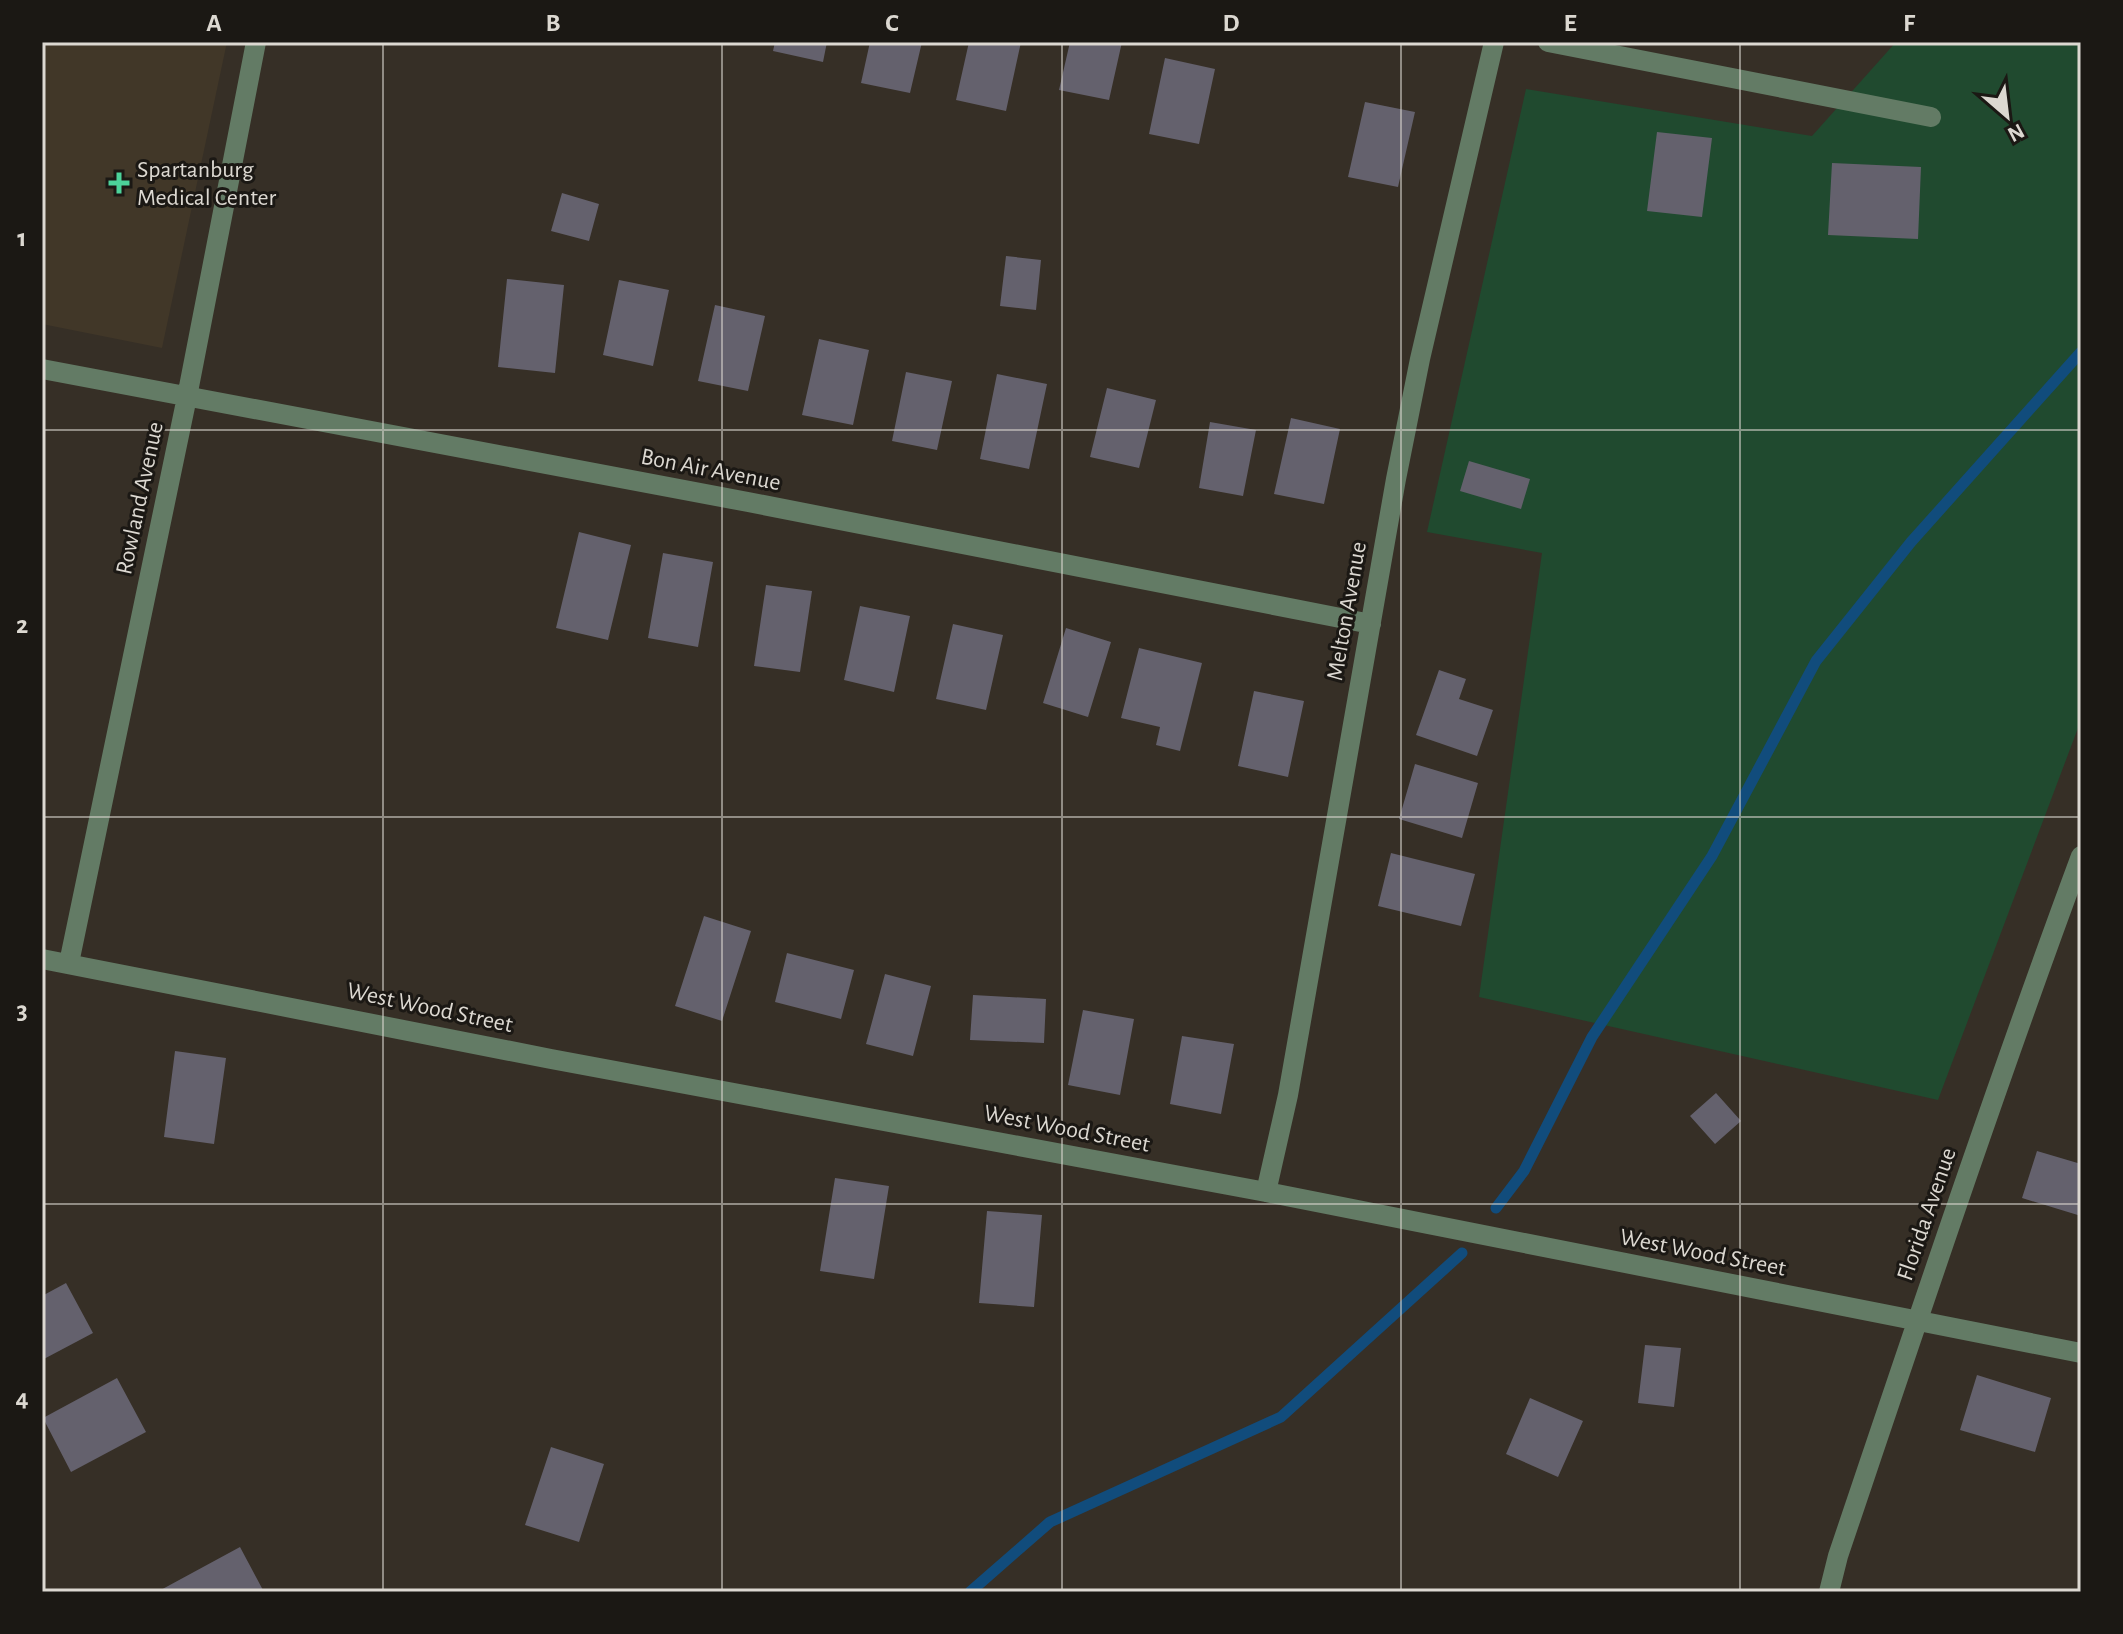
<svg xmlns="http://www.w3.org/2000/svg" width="2123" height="1634" font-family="'Alegreya Sans',sans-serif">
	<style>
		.built { fill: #413728 }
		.green { fill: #204a2f }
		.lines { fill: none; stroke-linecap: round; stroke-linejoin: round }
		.stream { stroke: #114c7c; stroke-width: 11 }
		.building { fill: #64616d }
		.minor { stroke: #637b65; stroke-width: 20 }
		.grid { fill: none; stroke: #dcd8d1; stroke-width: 2; stroke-opacity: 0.55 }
		.poi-dot { fill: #4cd39a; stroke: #1b1814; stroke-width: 3 }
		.labels { text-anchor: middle; stroke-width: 6; stroke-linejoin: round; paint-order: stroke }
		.poi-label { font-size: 24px; fill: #dcd8d1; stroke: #1b1814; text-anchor: start }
		.street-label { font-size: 24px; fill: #dcd8d1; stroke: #1b1814 }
		.neatline { fill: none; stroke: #dcd8d1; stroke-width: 3 }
		.grid-label { font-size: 26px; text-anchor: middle; font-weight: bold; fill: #dcd8d1 }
	</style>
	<rect width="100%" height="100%" fill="#362f26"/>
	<path class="built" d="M42,42H227L162,348L42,324Z"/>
	<path class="green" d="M1896,42H2081V720L1938,1100L1479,997L1542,553L1427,532L1526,89L1812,136Z"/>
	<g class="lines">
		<path class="stream" d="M1496,1208L1524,1171L1592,1037L1712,856L1816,661L1911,542L2081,352
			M970,1592L1050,1522L1281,1417L1462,1253"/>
	</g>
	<path class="building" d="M775,42H827L823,62L773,51Z
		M870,42H922L910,93L861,83Z
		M969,42H1021L1006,111L956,100Z
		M1070,42H1122L1109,100L1059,90Z
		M1165,58L1215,69L1199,144L1149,134Z
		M1365,102L1415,112L1398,187L1348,177Z
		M1657,132L1712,138L1702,217L1647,211Z
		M1832,163L1921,167L1918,239L1828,235Z
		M562,193L599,204L589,241L551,231Z
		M1006,256L1041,260L1036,310L1000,306Z
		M507,279L564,285L555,373L498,367Z
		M619,280L669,290L653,366L603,355Z
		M715,305L765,316L748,391L698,381Z
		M819,339L869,350L853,425L802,415Z
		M906,372L952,381L937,450L892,441Z
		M997,374L1047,384L1029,469L980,459Z
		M1107,388L1156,400L1139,468L1090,457Z
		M1291,418L1340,429L1324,504L1274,494Z
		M1210,422L1256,430L1243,496L1199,488Z
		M1469,461L1530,479L1521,509L1460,491Z
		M579,532L631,545L608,640L556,628Z
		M663,553L713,562L698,647L648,638Z
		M766,585L812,591L800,672L754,666Z
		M860,606L910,616L894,692L844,680Z
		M953,624L1003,635L986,710L936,699Z
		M1066,628L1111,642L1088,717L1043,703Z
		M1139,648L1202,663L1180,751L1156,745L1160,727L1121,718Z
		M1439,670L1466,679L1459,699L1493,710L1477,756L1416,735Z
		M1254,691L1304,701L1288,777L1238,766Z
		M1415,764L1478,783L1462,838L1399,819Z
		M1391,853L1475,874L1461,926L1378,906Z
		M704,916L751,931L722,1021L675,1006Z
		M787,953L854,970L841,1019L775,1002Z
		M885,974L931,986L913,1056L866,1044Z
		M973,995L1046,999L1044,1043L970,1040Z
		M1083,1010L1134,1019L1120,1095L1068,1085Z
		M1182,1036L1234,1044L1221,1114L1170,1104Z
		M175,1051L226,1058L214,1144L164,1137Z
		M1716,1093L1741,1121L1715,1144L1690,1116Z
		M2037,1151L2081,1164V1216L2022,1198Z
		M835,1178L889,1186L874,1279L820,1271Z
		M987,1211L1042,1215L1034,1307L979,1303Z
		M66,1283L93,1333L42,1360V1296Z
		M1645,1345L1681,1348L1674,1407L1638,1403Z
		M1977,1375L2051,1398L2035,1452L1960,1430Z
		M117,1378L146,1432L71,1472L43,1418Z
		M1530,1398L1583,1421L1558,1477L1506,1454Z
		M551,1447L604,1464L579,1542L525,1525Z
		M240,1547L264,1592H157Z"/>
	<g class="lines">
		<path class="minor" d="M1548,42L1931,117
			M42,369L748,502L1371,624
			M42,959L551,1059L1266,1192L2081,1353
			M69,963L187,397L256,42
			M1266,1192L1288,1095L1396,479L1420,359L1494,42
			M1829,1592L1838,1556C1917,1322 1995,1088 2081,856"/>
	</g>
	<path class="grid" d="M383,42V1592M722,42V1592M1062,42V1592M1401,42V1592M1740,42V1592M42,430H2081M42,817H2081M42,1204H2081"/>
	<path class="poi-dot" d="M115 171h8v8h8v8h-8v8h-8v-8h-8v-8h8z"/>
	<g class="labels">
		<g class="poi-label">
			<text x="137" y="177">Spartanburg<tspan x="137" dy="28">Medical Center</tspan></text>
		</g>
		<g class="street-label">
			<text transform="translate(711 469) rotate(11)" y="8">Bon Air Avenue</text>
			<text transform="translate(139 498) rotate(-78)" y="8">Rowland Avenue</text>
			<text transform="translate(1346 611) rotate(-80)" y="8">Melton Avenue</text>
			<text transform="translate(430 1007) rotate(12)" y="8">West Wood Street</text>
			<text transform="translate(1067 1128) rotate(11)" y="8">West Wood Street</text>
			<text transform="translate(1926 1214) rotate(-71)" y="8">Florida Avenue</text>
			<text transform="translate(1703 1252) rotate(11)" y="8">West Wood Street</text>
		</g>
	</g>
	<rect width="2123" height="1634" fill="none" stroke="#1b1814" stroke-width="88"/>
	<g transform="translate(2007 116) rotate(152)" stroke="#1b1814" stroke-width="6" paint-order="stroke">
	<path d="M0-6L14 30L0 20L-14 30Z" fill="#dcd8d1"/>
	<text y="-12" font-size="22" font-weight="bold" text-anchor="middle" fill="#dcd8d1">N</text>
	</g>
	<rect x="44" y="44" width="2035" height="1546" class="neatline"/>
	<g class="grid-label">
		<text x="214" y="31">A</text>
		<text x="553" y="31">B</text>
		<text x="892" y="31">C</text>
		<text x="1231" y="31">D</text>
		<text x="1570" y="31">E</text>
		<text x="1909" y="31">F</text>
		<text x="22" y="246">1</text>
		<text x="22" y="633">2</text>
		<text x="22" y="1019">3</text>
		<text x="22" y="1406">4</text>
	</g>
</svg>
